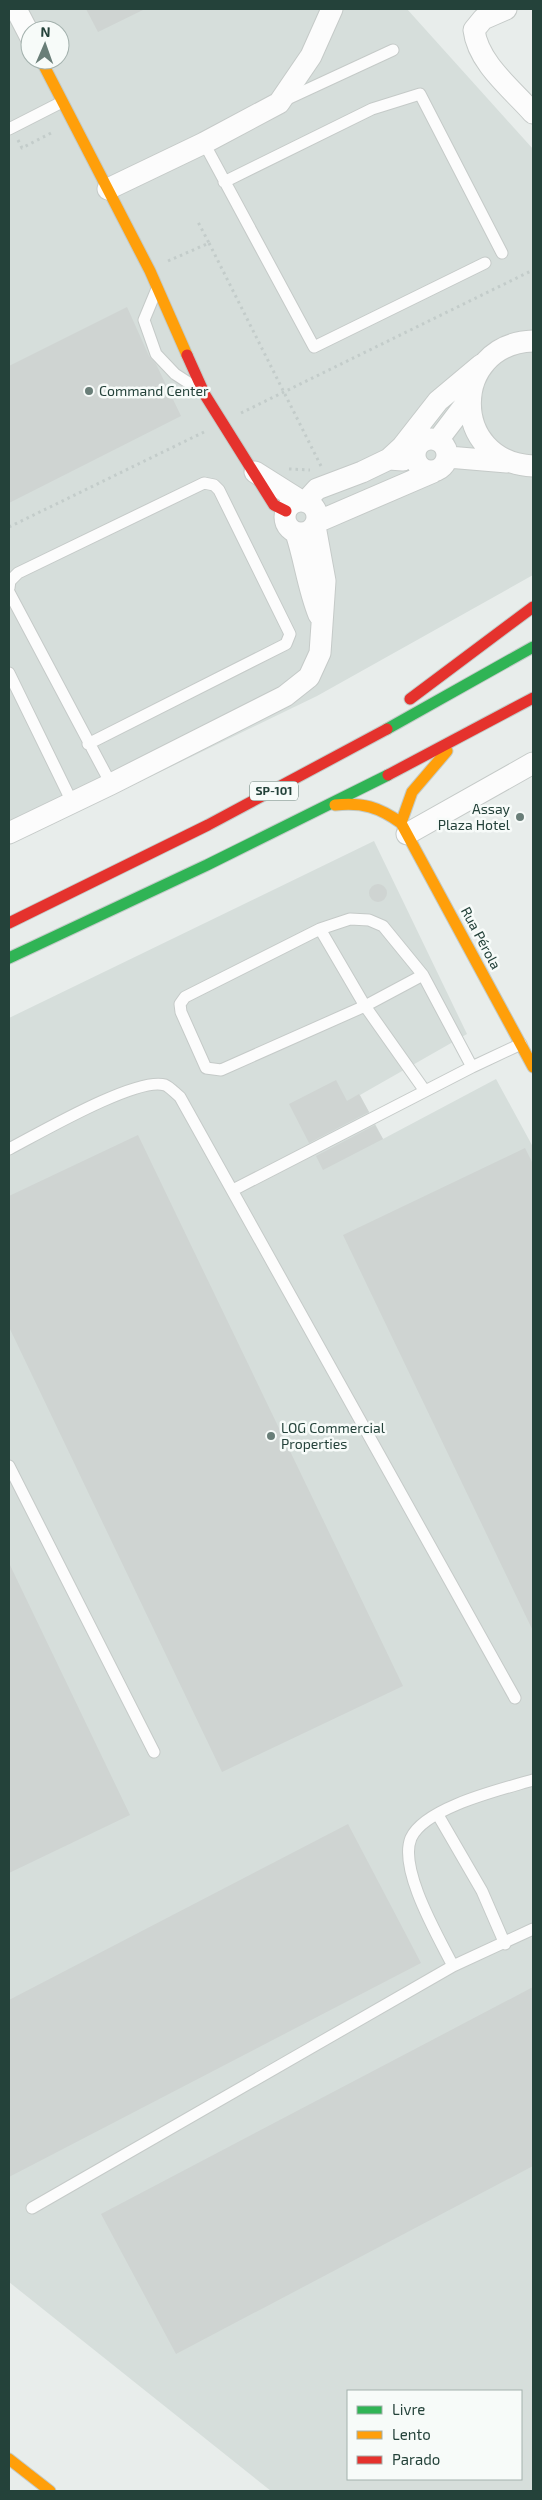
<svg xmlns="http://www.w3.org/2000/svg" width="542" height="2500" font-family="'Exo 2',sans-serif">
	<style>
		.built { fill: #d6dedb; fill-rule: evenodd }
		.building { fill: #cfd4d2 }
		.lines { fill: none; stroke-linecap: round; stroke-linejoin: round }
		.lane-casing { stroke: #c5cac8; stroke-width: 13 }
		.street-casing { stroke: #c5cac8; stroke-width: 23 }
		.fast-casing { stroke: #c3cbc8; stroke-width: 13 }
		.slow-casing { stroke: #c3cbc8; stroke-width: 13 }
		.jam-casing { stroke: #c3cbc8; stroke-width: 13 }
		.path { stroke: #c3ccca; stroke-width: 3; stroke-dasharray: 2.5 4; stroke-linecap: butt }
		.lane { stroke: #fcfcfc; stroke-width: 11 }
		.street { stroke: #fcfcfc; stroke-width: 21 }
		.fast { stroke: #30b455; stroke-width: 11 }
		.slow { stroke: #ff9f0a; stroke-width: 11 }
		.jam { stroke: #e5322d; stroke-width: 11 }
		.poi-dot { fill: #697e78; stroke: #f7fbf9; stroke-width: 2 }
		.labels { text-anchor: middle; stroke-width: 5; stroke-linejoin: round; paint-order: stroke }
		.shield { fill: #f7fbf9; stroke: #637a73; stroke-width: 1 }
		.shield-label { font-size: 12px; font-weight: bold; fill: #24423a }
		.poi-label { font-size: 14px; fill: #24423a; stroke: #f7fbf9; text-anchor: start }
		.street-label { font-size: 14px; fill: #24423a; stroke: #f7fbf9 }
	</style>
	<rect width="100%" height="100%" fill="#e8edeb"/>
	<path class="built" d="M9,9H407L533,149V575L317,696L9,845ZM30,30H60V60H30Z
		M374,841L467,1034L360,1095L383,1139L496,1079L533,1147V2491H271L9,2282V1018ZM348,2391H521V2479H348Z"/>
	<path class="building" d="M86,9H145L98,32Z
		M127,307L149,356L156,364L181,416L9,503V366Z
		M369 893a9 9 0 1 1 18 0a9 9 0 1 1-18 0Z
		M336,1080L347,1101L359,1094L369,1112L309,1143L289,1104Z
		M375,1125L383,1139L323,1170L316,1156Z
		M138,1135L403,1686L222,1772L9,1327V1196Z
		M525,1148L533,1164V1631L343,1235Z
		M9,1563L130,1815L9,1873Z
		M348,1824L421,1963L9,2177V2000Z
		M533,1987V2166L176,2354L101,2214Z"/>
	<g class="lines">
		<g class="lane-casing">
			<path id="lane" d="M285,100L393,50
				M9,129L62,102
				M204,143L314,347L485,263
				M224,182L372,109L420,94L502,253
				M156,291L144,320L156,354L175,374L195,387
				M9,588L10,581L18,573L204,483L214,485L219,490L290,634L286,644L88,744
				M9,592L111,784
				M9,673L72,802
				M320,929L365,1006L425,1091
				M423,975L365,1006L221,1070L206,1068L181,1012L180,1004L185,997L320,929L350,919L369,920L383,926L423,975L472,1067
				M9,1149C38,1134 137,1076 165,1085C170,1087 176,1094 180,1097L515,1698
				M233,1190L472,1067L521,1044
				M9,1466L154,1752
				M438,1815L482,1891L505,1944
				M453,1966C439,1938 398,1869 411,1838C425,1807 503,1789 533,1780
				M32,2208L453,1966L533,1929"/>
		</g>
		<g class="street-casing">
			<path id="street" d="M16,9L30,36
				M506,9L483,19L474,30C478,63 512,89 533,113
				M108,189L204,143L279,103L311,56L332,9
				M533,341C450,344 449,462 533,466
				M415 455a16 16 0 1 1 32 0a16 16 0 1 1-32 0Z
				M438,440L470,398
				M448,457L507,462
				M389,459L402,447L438,401L481,365
				M255,472L301,501
				M285 517a16 16 0 1 1 32 0a16 16 0 1 1-32 0Z
				M306,501L317,489L362,472L389,459L403,460
				M317,522L433,472
				M296,533C305,560 308,588 319,615
				M9,833L111,784L285,696L309,677L320,653L325,581L315,526
				M407,834L533,763"/>
		</g>
		<g class="fast-casing">
			<path id="fast" d="M387,729L533,647
				M9,958L207,865L388,775"/>
		</g>
		<g class="slow-casing">
			<path id="slow" d="M41,60L150,271L187,355
				M335,805C362,802 379,807 401,823L412,792L447,751
				M401,823L533,1067
				M9,2459L50,2491"/>
		</g>
		<g class="jam-casing">
			<path id="jam" d="M187,355L205,395L274,505L286,511
				M410,699L533,607
				M388,775L533,698
				M9,923L208,825L387,729"/>
		</g>
		<path class="path" d="M18,140L22,148L53,132
			M209,243L322,468
			M168,261L209,243L197,220
			M241,413L533,270
			M289,469L310,470
			M9,527L204,432"/>
		<use href="#lane" class="lane"/>
		<use href="#street" class="street"/>
		<use href="#fast" class="fast"/>
		<use href="#slow" class="slow"/>
		<use href="#jam" class="jam"/>
	</g>
	<g class="poi-dot">
		<circle cx="89" cy="391" r="5"/>
		<circle cx="520" cy="817" r="5"/>
		<circle cx="271" cy="1436" r="5"/>
	</g>
	<g class="labels">
		<rect class="shield" x="250" y="781.5" width="48" height="19" rx="4"/>
		<g class="shield-label">
			<text x="274" y="795">SP-101</text>
		</g>
		<g class="poi-label">
			<text x="99" y="396">Command Center</text>
			<text x="510" y="814" text-anchor="end">Assay<tspan x="510" dy="16">Plaza Hotel</tspan></text>
			<text x="281" y="1433">LOG Commercial<tspan x="281" dy="16">Properties</tspan></text>
		</g>
		<g class="street-label">
			<text transform="translate(481 938) rotate(62)" y="5">Rua Pérola</text>
		</g>
	</g>
	<rect width="542" height="2500" fill="none" stroke="#24423a" stroke-width="20"/>
	<rect x="347" y="2390" width="175" height="90" fill="#f7fbf9" stroke="#a3b1ad"/>
	<rect x="357" y="2406" width="25" height="8" fill="#30b455" stroke="#a3b1ad"/>
	<text x="392" y="2415" font-size="15" fill="#24423a">Livre</text>
	<rect x="357" y="2431" width="25" height="8" fill="#ff9f0a" stroke="#a3b1ad"/>
	<text x="392" y="2440" font-size="15" fill="#24423a">Lento</text>
	<rect x="357" y="2456" width="25" height="8" fill="#e5322d" stroke="#a3b1ad"/>
	<text x="392" y="2465" font-size="15" fill="#24423a">Parado</text>
	<g transform="translate(45 45) rotate(2)"><circle r="24" fill="#f7fbf9" stroke="#a3b1ad"/>
	<path d="M0-4L9 19L0 12L-9 19Z" fill="#697e78"/>
	<text y="-8" font-size="14" font-weight="bold" text-anchor="middle" fill="#24423a">N</text>
	</g>
</svg>
